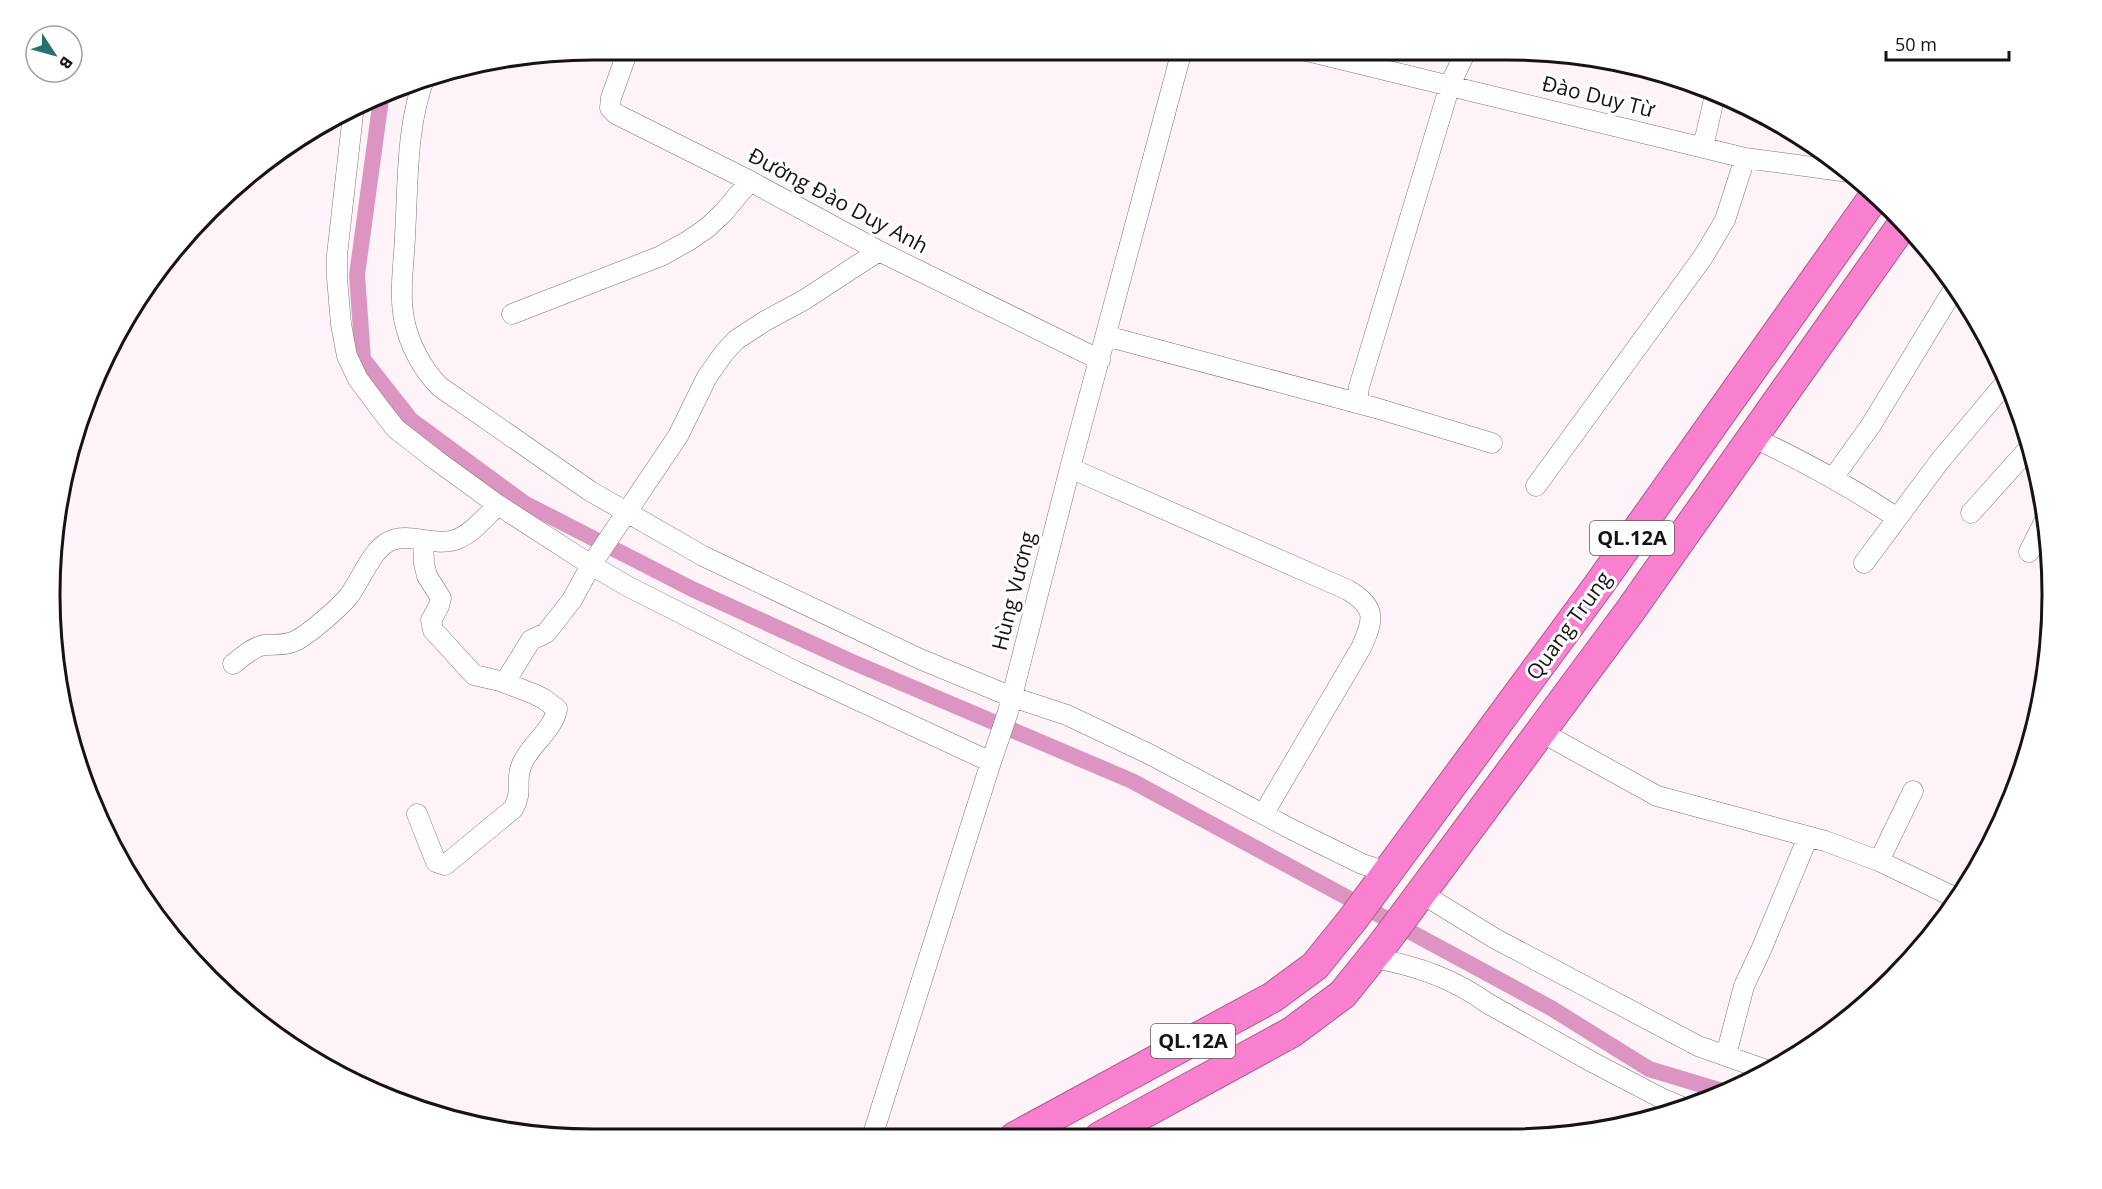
<svg xmlns="http://www.w3.org/2000/svg" width="2102" height="1189" font-family="'Open Sans',sans-serif">
	<style>
		.lines { fill: none; stroke-linecap: round; stroke-linejoin: round }
		.canal { stroke: #dc95c1; stroke-width: 16 }
		.minor-casing { stroke: #81737c; stroke-width: 21 }
		.highway-casing { stroke: #a95a8e; stroke-width: 32 }
		.minor { stroke: #fff; stroke-width: 20 }
		.highway { stroke: #f880cf; stroke-width: 30 }
		.labels { text-anchor: middle; stroke-width: 6; stroke-linejoin: round; paint-order: stroke }
		.shield { fill: #fff; stroke: #5d595b; stroke-width: 1.5 }
		.shield-label { font-size: 20px; font-weight: bold; fill: #171215 }
		.street-label { font-size: 21px; fill: #171215; stroke: #fff }
		.rim { fill: none; stroke: #171215; stroke-width: 3 }
	</style>
	<rect width="100%" height="100%" fill="#fdf3f9"/>
	<g class="lines">
		<path class="canal" d="M381,99L357,275L363,359L411,420L524,503L692,589L850,661L1132,781L1551,1008L1649,1069L1722,1091"/>
		<g class="minor-casing">
			<path id="minor" d="M628,50L611,98L610,108L616,114L750,181L879,251L1100,360
				M1303,50L1745,158L1849,172
				M425,77C406,124 408,186 405,236C404,263 399,292 404,319C409,344 422,369 440,387L590,491L703,556L920,659L1012,697L1067,715L1149,754L1291,829L1362,864L1387,872
				M353,114L337,255V278L341,324L347,356L358,379L381,410L396,429L436,460L498,505L591,565L678,436L707,377L724,353L736,340L765,321L804,300L879,251
				M1703,147L1715,95
				M512,314L661,256L688,241L707,228L723,213L750,181
				M1106,336L1376,408L1492,443
				M1357,403L1359,387L1450,85L1466,51
				M1752,437C1803,461 1851,487 1897,518
				M1070,468L1348,590C1377,608 1374,619 1361,648L1264,813
				M1833,478L1871,425L1955,287
				M1536,486L1703,257L1725,220L1745,158
				M1971,513L2031,446
				M2029,552L2045,520
				M1864,563L1939,462L2007,381
				M233,664C242,657 253,647 264,645C275,644 285,646 295,641C308,635 339,608 348,597C360,582 371,551 388,542C409,531 433,547 455,540C472,534 485,517 498,505
				M505,682L531,640L546,633L572,600L591,565L629,587L795,671L991,762
				M1541,732L1657,796L1825,841L1879,861L1956,898
				M417,814L436,862L445,865L513,809C524,790 514,782 522,764C530,744 553,731 557,709L544,699L534,694L500,681L474,675L433,630L431,620L439,606L441,598L427,576L424,563L423,541
				M1879,861L1913,791
				M1421,893L1494,938L1698,1046L1766,1070
				M1373,958C1414,965 1453,978 1487,1003L1594,1063L1663,1099L1687,1109
				M1726,1055L1744,986L1761,950L1808,837
				M872,1137L991,762L1008,712L1070,468L1182,50"/>
		</g>
		<g class="highway-casing">
			<path id="highway" d="M1015,1137L1273,997L1315,966L1353,919L1598,586L1876,194
				M1100,1137L1292,1032L1343,994L1384,943L1630,611L1903,224"/>
		</g>
		<use href="#minor" class="minor"/>
		<use href="#highway" class="highway"/>
	</g>
	<g class="labels">
		<g class="shield">
			<rect x="1590" y="521" width="84" height="34" rx="4.5"/>
			<rect x="1151" y="1024" width="84" height="34" rx="4.5"/>
		</g>
		<g class="shield-label">
			<text x="1632" y="545">QL.12A</text>
			<text x="1193" y="1048">QL.12A</text>
		</g>
		<g class="street-label">
			<text transform="translate(1598 97) rotate(14)" y="7">Đào Duy Từ</text>
			<text transform="translate(838 201) rotate(28)" y="7">Đường Đào Duy Anh</text>
			<text transform="translate(1014 591) rotate(-76)" y="7">Hùng Vương</text>
			<text transform="translate(1569 626) rotate(-54)" y="7">Quang Trung</text>
		</g>
	</g>
	<path d="M0 0H2102V1189H0ZM594 60H1508A534 534 0 0 1 2042 594V595A534 534 0 0 1 1508 1129H594A534 534 0 0 1 60 595V594A534 534 0 0 1 594 60Z" fill="#fff" fill-rule="evenodd"/>
	<path class="rim" d="M594 60H1508A534 534 0 0 1 2042 594V595A534 534 0 0 1 1508 1129H594A534 534 0 0 1 60 595V594A534 534 0 0 1 594 60Z"/>
	<g transform="translate(54 54) rotate(126)"><circle r="28" fill="#ffffff" stroke="#a2a0a1" stroke-width="1.5"/>
	<path d="M0-4.5L10 22L0 15L-10 22Z" fill="#27716e"/>
	<text y="-9" font-size="16" font-weight="bold" text-anchor="middle" fill="#171215">B</text>
	</g>
	<path d="M1886 51v9h123v-9" fill="none" stroke="#171215" stroke-width="3"/>
	<text x="1895" y="51" font-size="18" fill="#171215" stroke="#ffffff" stroke-width="4.5" paint-order="stroke">50 m</text>
</svg>
